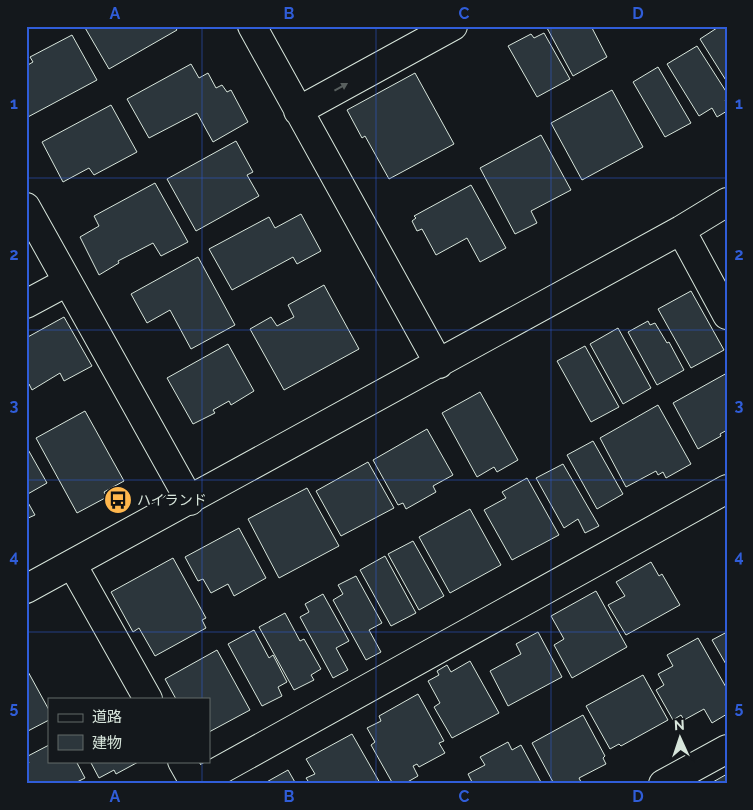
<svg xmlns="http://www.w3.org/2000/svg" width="753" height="810" font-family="Raleway,'Noto Sans JP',sans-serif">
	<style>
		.building { fill: #2c363c; stroke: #d8e6dc }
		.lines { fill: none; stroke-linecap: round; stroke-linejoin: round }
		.minor-casing { stroke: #d8e6dc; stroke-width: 30 }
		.minor { stroke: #14181c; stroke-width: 28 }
		.oneway { fill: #59605f }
		.grid { fill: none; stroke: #305dd8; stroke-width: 1; stroke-opacity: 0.55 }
		.labels { text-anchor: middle; stroke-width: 4; stroke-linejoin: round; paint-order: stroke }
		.poi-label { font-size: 14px; fill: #d8e6dc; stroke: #14181c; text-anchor: start }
		.neatline { fill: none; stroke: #305dd8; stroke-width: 2 }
		.grid-label { font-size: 16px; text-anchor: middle; font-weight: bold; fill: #305dd8 }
	</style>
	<rect width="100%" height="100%" fill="#14181c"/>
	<path class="building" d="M84,26H174L177,30L109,69Z
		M550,26H591L607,57L573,76L547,28Z
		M720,26H727V82L700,39Z
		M544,33L570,79L537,97L508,46L531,34L534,38Z
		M72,35L97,80L26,118V66L33,62L30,57Z
		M697,46L727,93V99L725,100L727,103V111L717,117L712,108L699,116L667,64Z
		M191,64L199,78L208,73L216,88L222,85L227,92L231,90L248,122L213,142L197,113L149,138L127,99Z
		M658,67L691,123L665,137L633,82Z
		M415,73L454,144L389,179L365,136L362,138L347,110Z
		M612,90L643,147L582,180L551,123Z
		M111,105L137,152L94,175L89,168L63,182L42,142Z
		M541,135L571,190L531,211L537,223L515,234L480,168Z
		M236,141L253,172L247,175L259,196L196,231L167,179Z
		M155,183L188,242L161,256L153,243L118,261L119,263L99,275L80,237L99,226L94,216Z
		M471,185L506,248L480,262L467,238L436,255L422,229L417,231L412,221L416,218L414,216Z
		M301,214L321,251L297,264L293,257L232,290L209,249L269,217L275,228Z
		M198,257L235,325L191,349L170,310L147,323L131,294Z
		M324,285L359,349L284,390L250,329L271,317L277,326L294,317L288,305Z
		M691,291L724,350L691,368L658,309Z
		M64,317L92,366L64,381L60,373L32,390L29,384L26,386V338Z
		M648,321L650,325L655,323L667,343L669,342L684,370L657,385L628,332Z
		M618,328L651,388L623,404L590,344Z
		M228,344L254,391L231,405L229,401L213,410L215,413L193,424L167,378Z
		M585,346L619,407L591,422L557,361Z
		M727,373V430L720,434L721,436L698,449L673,403Z
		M480,392L518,460L497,472L494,467L477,477L442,413Z
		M658,405L691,464L666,478L663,472L658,475L656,471L626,487L600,438Z
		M85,411L124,481L104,492L107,497L77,513L36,438Z
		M427,429L453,475L433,486L436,492L406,509L403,503L398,505L373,460Z
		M593,441L623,494L597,509L567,455Z
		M26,446L47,483L26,495Z
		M368,462L394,508L341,536L316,491Z
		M563,464L599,526L585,533L578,519L564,528L536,478Z
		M527,478L559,535L512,560L484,510L506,498L502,492Z
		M307,488L339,546L279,578L248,519Z
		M26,499L35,515L26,519Z
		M470,509L501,565L450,593L419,537Z
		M239,528L266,578L234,596L228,584L211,593L203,579L198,581L185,557Z
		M413,541L444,596L419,610L388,554Z
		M385,556L416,613L391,626L360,570Z
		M173,558L206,618L202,620L206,628L155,656L139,628L133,632L111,592Z
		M651,562L659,576L662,574L680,605L626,635L608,605L625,596L616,582Z
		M356,576L382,623L369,630L381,652L366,660L333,600L343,594L338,585Z
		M596,591L627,647L572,678L554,645L564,639L551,616Z
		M323,594L349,641L336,648L348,670L333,678L300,617L309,612L305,604Z
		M285,613L300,641L304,639L321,669L311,675L314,680L294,690L259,627Z
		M254,630L269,658L273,655L287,682L278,687L282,696L262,706L228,644Z
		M538,632L562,677L508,706L490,671L521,654L516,644Z
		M727,632V666L712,640Z
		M698,638L727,689V714L712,723L704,709L684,720L681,715L673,720L656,690L664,685L658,674L673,666L667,655Z
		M217,650L250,710L209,732V699H176L165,679Z
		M470,661L499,713L452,738L434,707L440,703L428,681L439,675L437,671L447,665L451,672Z
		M26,668L49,710V720L26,732Z
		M643,675L668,720L621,746L619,744L610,749L586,706Z
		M418,694L444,741L439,743L445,753L419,767L417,764L413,766L418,776L404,784H393L371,745L375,742L367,728L381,721L379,716Z
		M583,715L605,756L603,758L606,764L579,778L582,784H554L532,743Z
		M352,734L380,783L310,784L306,778L315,774L306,759Z
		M508,742L512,750L521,745L542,784H473L468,774L485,765L480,757Z
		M49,745V761H76L85,778L73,784H26V764L29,763L26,757Z
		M90,761H140L116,774L114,770L99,778Z
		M288,770L296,784H263Z
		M727,774V784H714L713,782Z"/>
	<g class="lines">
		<g class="minor-casing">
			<path id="minor" d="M252,26L439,364
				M298,111L453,26
				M26,207L190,501
				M681,230L727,315
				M26,304L67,282
				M72,564L148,699
				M26,589L681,230L727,202
				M182,761L195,784
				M195,784L727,489
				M663,784L727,749"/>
		</g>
		<use href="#minor" class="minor"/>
	</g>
	<defs><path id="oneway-solid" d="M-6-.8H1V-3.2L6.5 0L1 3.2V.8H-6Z" transform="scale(1.25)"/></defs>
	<use class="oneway" href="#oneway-solid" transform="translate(341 87) rotate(-29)"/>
	<path class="grid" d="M202,26V699M376,26V784M551,26V784M26,178H727M26,330H727M26,480H727M26,632H727M202,761V784"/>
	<defs>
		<g id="bus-disc" transform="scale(1.4375)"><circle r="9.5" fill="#ffb74d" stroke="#14181c"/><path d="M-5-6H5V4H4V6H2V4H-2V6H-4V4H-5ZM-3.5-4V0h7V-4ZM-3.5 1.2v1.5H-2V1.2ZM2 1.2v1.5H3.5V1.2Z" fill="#111"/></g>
	</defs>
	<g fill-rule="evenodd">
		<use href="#bus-disc" x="118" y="500"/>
	</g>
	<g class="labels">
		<g class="poi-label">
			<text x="137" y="505">ハイランド</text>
		</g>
	</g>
	<rect width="753" height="810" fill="none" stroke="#14181c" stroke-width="55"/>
	<rect x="48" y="698" width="162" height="65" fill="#14181c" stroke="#626a69"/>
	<rect x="58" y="714" width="25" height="8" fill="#14181c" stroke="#626a69"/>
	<text x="92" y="722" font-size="15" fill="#d8e6dc">道路</text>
	<rect x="58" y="735" width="25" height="15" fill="#2c363c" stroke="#626a69"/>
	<text x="92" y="748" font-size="15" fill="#d8e6dc">建物</text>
	<g transform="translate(680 738) rotate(357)" stroke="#14181c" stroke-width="4" paint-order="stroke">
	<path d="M0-4L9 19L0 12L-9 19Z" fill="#d8e6dc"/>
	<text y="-8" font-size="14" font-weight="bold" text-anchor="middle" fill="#d8e6dc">N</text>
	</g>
	<rect x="28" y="28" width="698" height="754" class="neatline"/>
	<g class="grid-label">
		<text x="115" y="19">A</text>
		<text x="289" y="19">B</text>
		<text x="464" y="19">C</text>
		<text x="638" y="19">D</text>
		<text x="14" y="109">1</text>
		<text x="739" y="109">1</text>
		<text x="14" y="260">2</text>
		<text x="739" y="260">2</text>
		<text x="14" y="411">3</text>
		<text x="739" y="411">3</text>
		<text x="14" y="562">4</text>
		<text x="739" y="562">4</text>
		<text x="14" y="713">5</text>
		<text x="739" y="713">5</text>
		<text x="115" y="802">A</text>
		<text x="289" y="802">B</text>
		<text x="464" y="802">C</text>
		<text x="638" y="802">D</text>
	</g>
</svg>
